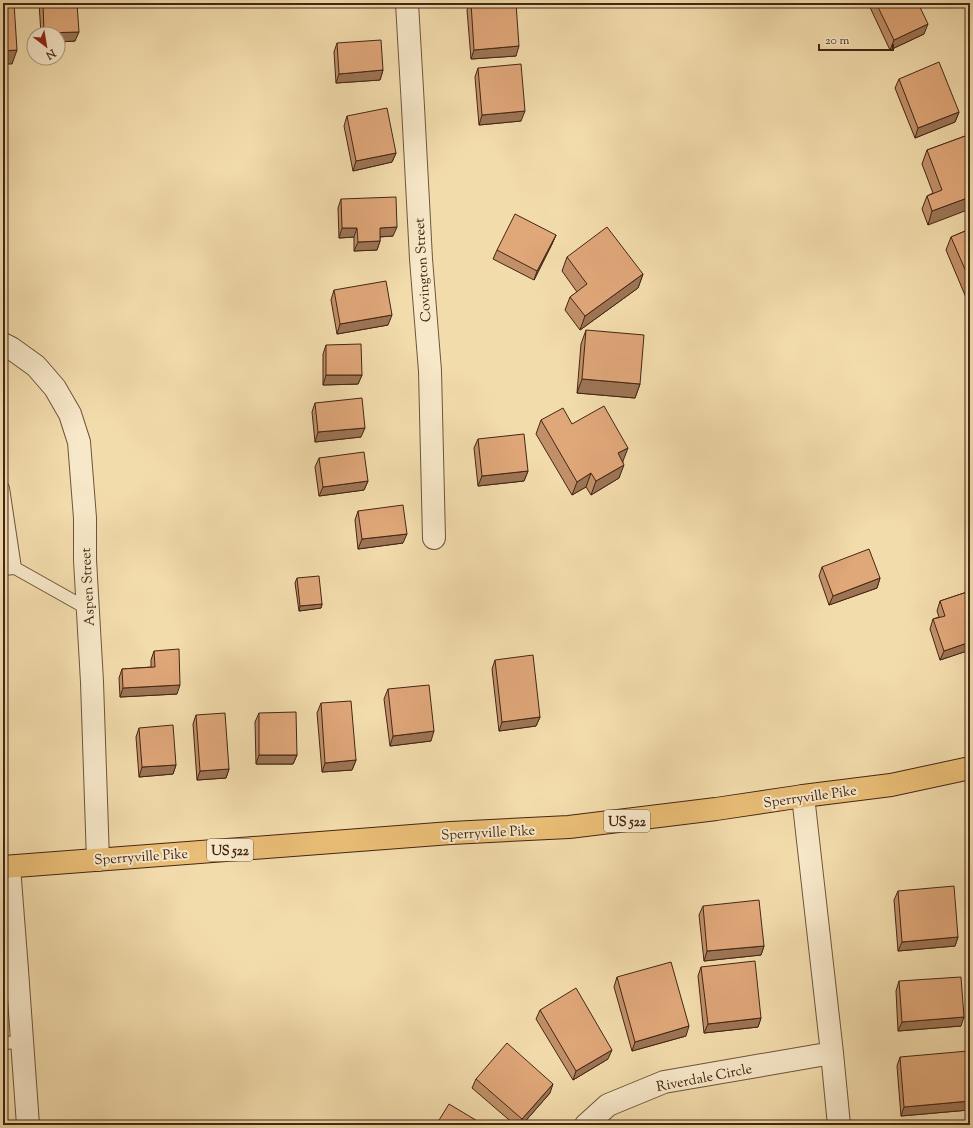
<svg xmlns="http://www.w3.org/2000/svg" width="973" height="1128" font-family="'Sorts Mill Goudy',serif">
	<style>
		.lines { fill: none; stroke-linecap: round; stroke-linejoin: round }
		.service-casing { stroke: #6f543b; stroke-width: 14 }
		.minor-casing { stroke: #6f543b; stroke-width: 24 }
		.primary-casing { stroke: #432615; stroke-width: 24 }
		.service { stroke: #f7e8c9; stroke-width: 12 }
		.minor { stroke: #f7e8c9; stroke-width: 22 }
		.primary { stroke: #eabe76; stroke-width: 22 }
		.wall { fill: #c19068; stroke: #432615 }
		.shaded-wall { fill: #9d7555; stroke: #432615 }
		.building { fill: #e0a779; stroke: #432615 }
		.labels { text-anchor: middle; stroke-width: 4; stroke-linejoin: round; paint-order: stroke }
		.shield { fill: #f7e8c9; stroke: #79604b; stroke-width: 1 }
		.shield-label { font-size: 13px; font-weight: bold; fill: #432615 }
		.street-label { font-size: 14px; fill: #432615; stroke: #f7e8c9 }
	</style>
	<rect width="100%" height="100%" fill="#f3dcac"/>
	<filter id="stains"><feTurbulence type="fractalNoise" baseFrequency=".005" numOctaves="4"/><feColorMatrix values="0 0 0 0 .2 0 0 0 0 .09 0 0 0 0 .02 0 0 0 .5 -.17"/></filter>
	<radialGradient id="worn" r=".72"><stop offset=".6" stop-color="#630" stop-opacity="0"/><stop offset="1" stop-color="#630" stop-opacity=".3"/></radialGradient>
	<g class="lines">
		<g class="service-casing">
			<path id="service" d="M3,488L15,568
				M3,569L15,568L88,609
				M3,972L17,970
				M3,1043L22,1042"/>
		</g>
		<g class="minor-casing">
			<path id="minor" d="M407,3L413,107L421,259L430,371L434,538
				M3,344L11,348L36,366L55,388L70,414L79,442L85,518V560L92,682L98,860
				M803,796L832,1053L839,1125
				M9,867L17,970L28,1125
				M586,1125L608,1105L664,1082L832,1053"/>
		</g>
		<g class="primary-casing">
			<path id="primary" d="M3,867L451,833L569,827L716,809L803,796L891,785L970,768"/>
		</g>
		<use href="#service" class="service"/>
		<use href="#minor" class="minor"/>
		<use href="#primary" class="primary"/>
	</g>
	<path class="wall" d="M39,3H77L75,41L58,42V34H41Z
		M470,3H516V56L471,59L467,10Z
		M868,3H918L924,34L890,50Z
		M337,43L383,70L380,80L336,83L334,52Z
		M478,68L521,121L479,125L475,77Z
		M899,79L959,112L955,122L915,138L895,88Z
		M347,116L396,153L392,162L353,171L344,126Z
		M968,135L928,225L922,209L927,196L933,193L922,164L927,150Z
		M341,199L393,236L380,237V241L377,250L354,251V237L339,238L338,208Z
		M970,229V307L946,250L951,237Z
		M556,235L552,244L534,280L493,259L497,250Z
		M567,257L643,274L638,288L580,330L565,310L570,297L577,292L562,271Z
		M334,290L388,325L337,334L331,300Z
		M586,330L640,384L635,398L577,393L581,344Z
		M326,345L362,375L358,384L323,385V354Z
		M315,403L361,437L315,442L312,412Z
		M541,420L572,424L623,461V462L619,478L591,495L586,487L572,495L536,434Z
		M478,439L528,471L524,481L478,486L474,448Z
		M319,458L368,481L364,490L319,496L315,467Z
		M358,511L403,543L358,549L355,520Z
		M822,567L880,578L877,588L829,605L819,576Z
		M297,578L322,604L321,608L299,611L295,583Z
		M970,591V650L940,660L930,629L933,619L939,617L937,611L940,601Z
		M154,651L177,694L120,697L119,678L122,669L151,667V660Z
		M495,660L540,717L536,726L499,731L492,669Z
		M388,689L431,741L390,746L384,699Z
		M321,703L356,760L352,770L322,772L317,713Z
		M259,713L297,755L293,764H256L255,722Z
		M196,715L229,769L226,778L197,780L193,724Z
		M139,728L176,765L173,774L139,777L136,737Z
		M898,891L958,937L955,946L898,951L894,900Z
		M703,906L764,946L761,955L704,961L699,915Z
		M701,967L761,1018L758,1027L704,1033L698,976Z
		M617,977L686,1036L632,1051L614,987Z
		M899,981L961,1026L898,1031L896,991Z
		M540,1010L608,1059L573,1080L536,1019Z
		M900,1057L969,1110L901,1116L897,1066Z
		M476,1079L550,1093L522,1125H515L472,1088Z"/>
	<path class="shaded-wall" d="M928,24L924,34L890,50L894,40Z
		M79,32L75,41L58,42V34H44V33Z
		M519,46L516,56L471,59L474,50Z
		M17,50L12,64H3V51Z
		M383,70L380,80L336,83L339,74Z
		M525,111L521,121L479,125L482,115Z
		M959,112L955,122L915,138L918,128Z
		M396,153L392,162L353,171L356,161Z
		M3,194H5L3,200Z
		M970,197V209L928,225L932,211Z
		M397,227L393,236L376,237L380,228Z
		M342,228H357L354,237L339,238Z
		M556,235L552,244L534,280L537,271Z
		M380,241L377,250L354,251L358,242Z
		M643,274L638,288L580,330L585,316Z
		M392,315L388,325L337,334L340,324Z
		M326,375H362L358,384L323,385Z
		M582,379L640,384L635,398L577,393Z
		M365,428L361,437L315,442L318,432Z
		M628,448L623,461L613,467L618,453Z
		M624,465L619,478L591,495L596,481Z
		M528,471L524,481L478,486L482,476Z
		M591,473L586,487L572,495L577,482Z
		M368,481L364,490L319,496L323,487Z
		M407,534L403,543L358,549L362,539Z
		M880,578L877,588L829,605L833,596Z
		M322,604L321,608L299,611L300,606Z
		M970,642V650L940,660L944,651Z
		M180,685L177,694L120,697L123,688Z
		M540,717L536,726L499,731L502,722Z
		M434,731L431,741L390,746L393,736Z
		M259,755H297L293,764H256Z
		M356,760L352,770L322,772L325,763Z
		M176,765L173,774L139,777L142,767Z
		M229,769L226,778L197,780L200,771Z
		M958,937L955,946L898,951L902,942Z
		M764,946L761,955L704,961L707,951Z
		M964,1017L961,1026L898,1031L902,1022Z
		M761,1018L758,1027L704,1033L708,1024Z
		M689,1026L686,1036L632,1051L635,1042Z
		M612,1050L608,1059L573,1080L576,1071Z
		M553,1084L550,1093L522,1125H520L522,1119Z
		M970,1101V1108L969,1110L901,1116L904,1107Z"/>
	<path class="building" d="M3,3H14L17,50L3,51Z
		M43,3H77L79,32L44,33Z
		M471,3H516L519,46L474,50Z
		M876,3H918L928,24L894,40Z
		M381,40L383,70L339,74L337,43Z
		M939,62L959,112L918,128L899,79Z
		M521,64L525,111L482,115L478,68Z
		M387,108L396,153L356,161L347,116Z
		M968,135L970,139V197L932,211L927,196L942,190L927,150Z
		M3,165L5,194H3Z
		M396,197L397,227L380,228V241L358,242L357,228H342L341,199Z
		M515,214L556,235L537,271L497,250Z
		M607,227L643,274L585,316L570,297L587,284L567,257Z
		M970,229V281L951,237Z
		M386,281L392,315L340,324L334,290Z
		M586,330L644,335L640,384L582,379Z
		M361,344L362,375H326V345Z
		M362,398L365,428L318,432L315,403Z
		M604,406L628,448L618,453L624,465L596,481L591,473L577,482L541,420L563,408L572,424Z
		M524,434L528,471L482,476L478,439Z
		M364,452L368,481L323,487L319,458Z
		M403,505L407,534L362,539L358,511Z
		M869,549L880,578L833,596L822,567Z
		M319,576L322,604L300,606L297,578Z
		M970,591V642L944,651L933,619L945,616L940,601Z
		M179,649L180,685L123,688L122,669L155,667L154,651Z
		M533,655L540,717L502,722L495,660Z
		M429,685L434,731L393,736L388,689Z
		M351,701L356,760L325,763L321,703Z
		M296,712L297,755H259V713Z
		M225,713L229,769L200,771L196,715Z
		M173,725L176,765L142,767L139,728Z
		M954,886L958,937L902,942L898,891Z
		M759,900L764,946L707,951L703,906Z
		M755,961L761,1018L708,1024L701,967Z
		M671,962L689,1026L635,1042L617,977Z
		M961,977L964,1017L902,1022L899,981Z
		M576,988L612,1050L576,1071L540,1010Z
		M507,1043L553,1084L522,1119L476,1079Z
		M968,1051L970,1071V1101L904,1107L900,1057Z
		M449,1104L484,1125H436Z
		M796,1123V1125H775Z"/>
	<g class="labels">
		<g class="shield">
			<rect x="604" y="810" width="46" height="22" rx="3"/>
			<rect x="207" y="839" width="46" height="22" rx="3"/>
		</g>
		<g class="shield-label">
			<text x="627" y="826">US 522</text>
			<text x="230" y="855">US 522</text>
		</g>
		<g class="street-label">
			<text transform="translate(422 270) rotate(-94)" y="5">Covington Street</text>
			<text transform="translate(87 587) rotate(-93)" y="5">Aspen Street</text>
			<text transform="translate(810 796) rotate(-8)" y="5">Sperryville Pike</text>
			<text transform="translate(488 832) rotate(-3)" y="5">Sperryville Pike</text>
			<text transform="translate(141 856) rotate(-4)" y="5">Sperryville Pike</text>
			<text transform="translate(704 1077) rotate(-11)" y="5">Riverdale Circle</text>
		</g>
	</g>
	<rect width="973" height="1128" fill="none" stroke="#f3dcac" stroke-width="16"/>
	<rect x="4" y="4" width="965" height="1120" fill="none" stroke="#432615" stroke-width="2"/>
	<rect x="8" y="8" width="957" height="1112" fill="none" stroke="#432615"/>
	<g transform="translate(46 46) rotate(149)"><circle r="19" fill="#f7e8c9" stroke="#af9a81"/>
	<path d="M0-3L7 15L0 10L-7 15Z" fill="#8f2418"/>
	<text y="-6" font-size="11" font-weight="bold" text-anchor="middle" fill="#432615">N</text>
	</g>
	<path d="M819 44v6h74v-6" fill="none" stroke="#432615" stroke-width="2"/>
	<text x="825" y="44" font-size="12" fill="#432615" stroke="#f7e8c9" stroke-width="3" paint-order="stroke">20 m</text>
	<rect width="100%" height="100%" filter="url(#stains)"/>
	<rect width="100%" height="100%" fill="url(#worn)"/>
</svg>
